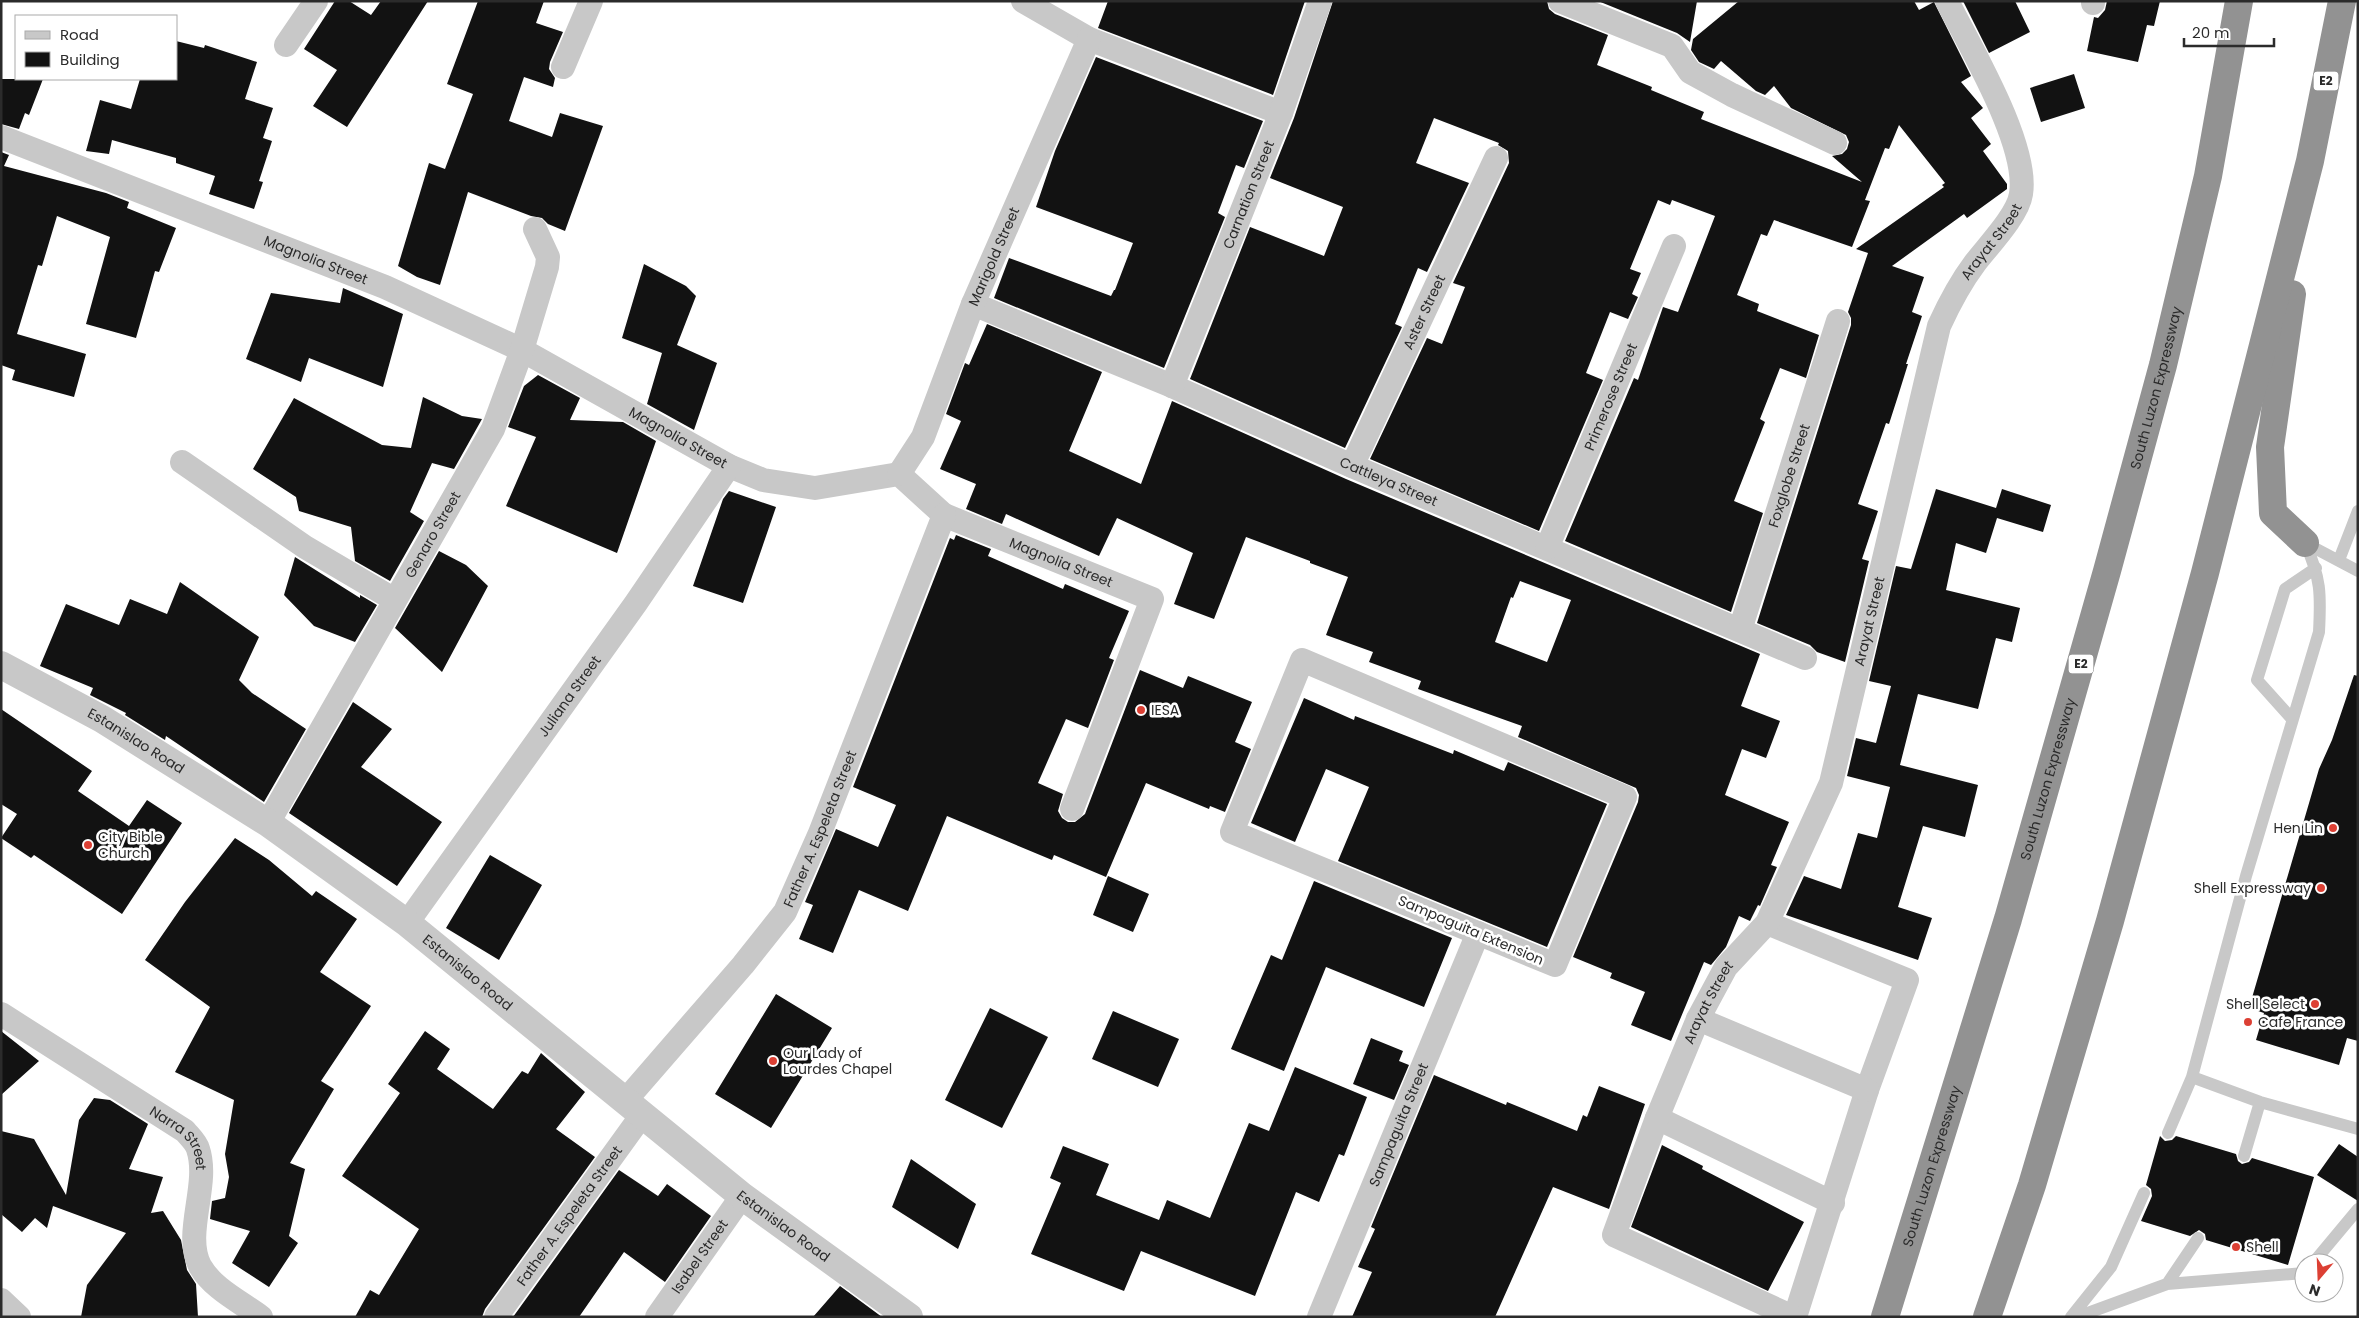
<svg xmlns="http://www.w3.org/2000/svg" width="2359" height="1318" font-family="Poppins,sans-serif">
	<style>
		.building { fill: #121212; fill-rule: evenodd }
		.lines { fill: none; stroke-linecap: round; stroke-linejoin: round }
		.service { stroke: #c8c8c8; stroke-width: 12 }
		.minor { stroke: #c8c8c8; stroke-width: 24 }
		.tertiary { stroke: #c8c8c8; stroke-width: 28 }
		.motorway { stroke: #929292; stroke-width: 28 }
		.poi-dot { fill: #dc4034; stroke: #fff; stroke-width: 2 }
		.labels { text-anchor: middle; stroke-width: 5; stroke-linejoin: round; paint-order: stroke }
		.shield { fill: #fff; stroke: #6b6b6b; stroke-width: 1 }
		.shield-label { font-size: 12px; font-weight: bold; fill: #2b2b2b }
		.street-label { font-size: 14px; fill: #2b2b2b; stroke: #fff }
		.poi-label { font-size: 14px; fill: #2b2b2b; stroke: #fff; text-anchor: start }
	</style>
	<rect width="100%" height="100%" fill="#fff"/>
	<path class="building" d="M335,1H349L371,15L381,1H428L347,127L313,106L337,70L304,49Z
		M478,1H544L536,23L563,32L550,62L549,69L555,78L553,87L524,77L509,121L552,137L560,113L603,126L565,231L548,224L542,218L531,216L468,192L440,285L417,277L398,266L429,163L445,169L473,94L447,84Z
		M1108,1H1305L1273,95L1098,28Z
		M1333,1H1547L1549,9L1555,14L1608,35L1597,65L1652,87L1651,90L1704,112L1701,119L1862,182L1832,156L1842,154L1847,149L1849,142L1846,135L1791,108L1774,86L1765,95L1756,91L1721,61L1714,69L1699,62L1691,50L1693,39L1739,1H1914L1919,10L1934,2L1971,76L1961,82L1983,108L1971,118L1991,144L1983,151L2007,184V189L1967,218L1964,214L1892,266L1924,277L1912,312L1922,316L1906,364H1908L1898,396L1889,424L1886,423L1858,504L1878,511L1862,559L1869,561L1845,662L1817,652L1810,645L1757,623L1851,325V318L1848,312L1868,253L1856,249L1944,187L1942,185L1945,183L1899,125L1889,149L1885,148L1865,200L1870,201L1852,247L1774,220L1767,236L1761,234L1737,295L1759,304L1757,311L1819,335L1806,378L1780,368L1760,419L1765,422L1734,501L1763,513L1731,612L1565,541L1634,378L1638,380L1663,307L1678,312L1715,216L1672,200L1670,205L1658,200L1630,269L1641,273L1632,294L1638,297L1628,319L1610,312L1586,373L1603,380L1539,531L1370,459L1427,338L1442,344L1465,287L1453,283L1509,163L1508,151L1498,145L1499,143L1434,118L1416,163L1469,183L1427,272L1418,268L1395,324L1402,327L1345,448L1190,379L1250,227L1324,256L1343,207L1270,178L1294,118Z
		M1598,1H1697L1690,42L1677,33Z
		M1963,1H2015L2030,32L1989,53Z
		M2107,1H2160L2154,26L2147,25L2138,62L2087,51L2094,17L2098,18L2105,10Z
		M176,41L204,48L205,45L257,62L245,99L273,108L263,138L272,141L259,181L263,182L254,209L209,194L215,176L176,163V158L112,140L109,154L86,151L100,100L131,109L140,79H176Z
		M1096,57L1263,121L1244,168L1236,165L1218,213L1225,217L1164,368L994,298L1009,258L1111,296L1114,290H1115L1133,243L1036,207L1055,151Z
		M2074,74L2085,108L2041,122L2030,88Z
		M1,79H43L29,115L25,113L19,129L1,124Z
		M1,152L9,155L4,166L106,193L129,202L127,208L176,228L159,272L155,271L136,338L86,324L110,237L57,216L42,266L38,265L17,334L86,354L74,397L12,380L15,370L1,365Z
		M644,264L686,286L696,296L677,345L717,363L694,430L647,404L662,353L622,338Z
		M343,288L403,314L383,387L309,358L301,382L246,359L271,293L340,303Z
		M987,324L1102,372L1069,451L1141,484L1172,401L1346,479L1760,654L1741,706L1780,721L1766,758L1742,749L1725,795L1789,822L1771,865L1777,867L1760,906L1758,905L1750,921L1739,916L1726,947L1711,965L1704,962L1671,1041L1631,1025L1645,992L1610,978L1612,973L1573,957L1638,802L1639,795L1636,788L1518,737L1522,726L1418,689L1421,681L1369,662L1373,652L1326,635L1348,577L1310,563V561L1246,537L1214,619L1174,604L1193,553L1117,518L1099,556L1006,514L1002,524L966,509L976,484L940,469L961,421L946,414L965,363L969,365ZM1520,581L1571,600L1547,662L1495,642L1511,597L1513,598Z
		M538,375L580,398L570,420L623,422L656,441L617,553L506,506L536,437L508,427L524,386Z
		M423,397L462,416L482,419L454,469L432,463L410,512L424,521L390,581L355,561L351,527L299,511L296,497L253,469L294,398L382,445L411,448Z
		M1936,489L1996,508L2002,489L2051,505L2043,532L1997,518L1986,553L1956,543L1946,590L2020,608L2012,642L1996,638L1978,709L1918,694L1900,765L1978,785L1965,837L1923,826L1898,907L1932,918L1918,960L1786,915L1804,876L1841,889L1858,833L1877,838L1890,787L1847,776L1856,738L1876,743L1891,686L1869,681L1896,566L1911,569Z
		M729,491L776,507L743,603L693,586L723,499Z
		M956,535L991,549L988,556L1063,589L1065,584L1129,611L1109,658L1114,660L1088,728L1066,719L1038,783L1063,794L1058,811L1062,818L1068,822H1075L1085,814L1140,670L1183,688L1188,676L1252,702L1235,742L1251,749L1225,812L1210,806L1209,809L1146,783L1106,877L1054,855L1052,860L947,816L908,911L859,890L833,953L799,939L813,905L805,902L836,829L878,847L896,805L853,787L950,538L954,540Z
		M439,551L466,565L488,586L442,672L395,628Z
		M295,557L360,598V595L377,605L355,642L314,626L284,595Z
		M180,582L259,637L239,680L252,693L306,729L264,802L166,736L165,740L125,715L126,713L90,695L93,688L40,666L66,604L119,625L130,599L167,614Z
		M2354,675L2358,676V1041L2347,1038L2339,1065L2256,1040L2264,1013L2249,1008L2319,769L2332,740Z
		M1304,698L1354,720L1355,716L1453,754L1454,750L1504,771L1508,762L1607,804L1547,947L1338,861L1369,787L1326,769L1295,842L1251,823Z
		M353,702L392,729L361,767L442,822L397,886L289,813Z
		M1,709L92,771L78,791L129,826L147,800L182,823L122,914L34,855L31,858L1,838L17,814L1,804Z
		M235,838L269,860L312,896L316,891L357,919L320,972L371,1006L321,1081L334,1089L290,1163L305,1169L289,1236L298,1243L269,1287L232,1263L250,1231L210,1219L212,1201L225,1198L229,1177L225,1154L234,1100L175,1072L210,1007L145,960L185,902Z
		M490,855L542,885L499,960L446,928Z
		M1108,876L1149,894L1133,932L1093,915Z
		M1314,881L1452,938L1424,1007L1326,967L1284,1071L1231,1049L1271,955L1282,960Z
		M776,994L832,1028L771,1128L715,1094Z
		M990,1008L1048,1037L1002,1128L945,1100Z
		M1113,1011L1179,1039L1158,1087L1092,1059Z
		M1,1031L39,1061L1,1095Z
		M425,1031L450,1049L437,1069L493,1109L522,1071L528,1074L541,1053L585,1092L556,1129L595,1157L485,1309L482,1317H355L370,1290L379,1295L419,1229L342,1176L400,1093L388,1084Z
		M1371,1038L1403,1051L1399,1061L1409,1065L1394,1100L1353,1084Z
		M1295,1067L1367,1097L1344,1156L1339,1154L1319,1202L1296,1192L1255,1296L1141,1251L1124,1291L1031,1254L1061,1183L1050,1178L1063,1146L1109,1164L1096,1195L1159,1220L1167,1200L1210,1218L1249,1123L1269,1131Z
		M1434,1075L1506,1105L1507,1102L1577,1131L1583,1115L1587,1117L1599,1086L1645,1104L1609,1209L1553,1187L1495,1317H1352L1372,1272L1358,1267L1375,1229L1371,1227Z
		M94,1098L110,1100L148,1124L129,1169L163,1177L151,1213L163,1211L181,1240L187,1270L196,1284L198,1317H81L87,1285L126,1233L53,1206L47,1228L35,1218L22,1232L1,1214V1131L34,1139L66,1195L79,1120Z
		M2160,1136L2165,1141L2172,1140L2176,1136L2236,1154L2238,1161L2242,1164L2249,1162L2252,1158L2314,1177L2288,1265L2206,1240L2205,1234L2199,1230L2190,1236L2141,1221L2152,1196L2151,1189L2146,1185Z
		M2339,1144L2358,1157V1201L2317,1175Z
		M1662,1145L1703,1166L1702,1169L1804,1222L1768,1291L1631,1227Z
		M911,1159L976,1204L958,1249L892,1207Z
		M619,1170L658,1196L667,1184L711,1216L665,1282L624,1252L579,1317H513Z
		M840,1286L882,1317H813Z"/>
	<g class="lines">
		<path class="service" d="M2305,543C2321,578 2321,594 2319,632L2246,876L2192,1077L2260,1102L2358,1129
			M2305,543L2358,571
			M2339,560L2358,511
			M2292,719L2257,680L2285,589L2316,568
			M2168,1133L2192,1077
			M2244,1156L2260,1102
			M2313,1263L2358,1209
			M2167,1284L2198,1238
			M2071,1317L2111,1267L2144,1193
			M2077,1317L2167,1284L2304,1273"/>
		<g class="minor">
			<path d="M1023,1L1089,39L1281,113"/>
			<path d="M1560,1L1672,46L1690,72L1732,95L1835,143"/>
			<path d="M2093,3V1"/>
			<path d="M286,45L316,1"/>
			<path d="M563,67L591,1"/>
			<path id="s1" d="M1,137L385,287L522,350L729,466L763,480L815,488L899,474L944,515L1152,599L1072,809"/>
			<path id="s2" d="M973,304L1172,386L1352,466L1805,658"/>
			<path id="s3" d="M1172,386L1281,113L1320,1"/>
			<path d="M182,462L305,547L395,600"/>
			<path id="s4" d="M1352,466L1496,158"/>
			<path id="s5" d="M899,474L923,437L973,304L1089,39"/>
			<path id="s6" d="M1547,548L1674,246"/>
			<path id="s7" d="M1740,630L1838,321"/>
			<path d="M1302,660L1625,797L1555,965L1232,832Z"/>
			<path id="s8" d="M268,823L493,429L522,350L547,267L548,257L535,229"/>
			<path id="s9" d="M407,923L636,603L729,466"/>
			<path d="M1767,923L1907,980L1867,1090L1795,1317"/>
			<path id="s10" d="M1,1014L185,1131C189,1136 196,1142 198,1149C210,1185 183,1233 200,1266C213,1289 241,1302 261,1317"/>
			<path d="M1698,1019L1867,1090"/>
			<path id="s11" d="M625,1101L743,965L785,912L820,833L944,515"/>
			<path d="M1657,1118L1833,1203"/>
			<path d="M1,1300L19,1317"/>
			<path id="s12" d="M496,1317L642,1115"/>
			<path id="s13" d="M657,1317L742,1196"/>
			<path id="s14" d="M1319,1317L1478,933"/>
			<path id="s15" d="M1793,1317L1614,1235L1657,1118L1698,1019L1726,967L1767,923L1831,783L1939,326C1949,304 1960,283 1975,263C1988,246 2018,215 2021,194C2029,145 1970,47 1947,1"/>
		</g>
		<path class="tertiary" id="s16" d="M1,665L102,719L268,823L407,923L742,1196L909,1317"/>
		<g class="motorway">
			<path d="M2292,294L2270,447L2273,513L2305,543"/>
			<path id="s17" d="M1885,1317L2008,919L2107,571L2163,365L2208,176L2239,1"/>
			<path d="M1987,1317L2032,1185L2110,921L2205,573L2310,161L2342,1"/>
		</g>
	</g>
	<g class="poi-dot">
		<circle cx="1141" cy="710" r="5"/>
		<circle cx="2333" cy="828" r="5"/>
		<circle cx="88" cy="845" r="5"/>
		<circle cx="2321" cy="888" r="5"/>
		<circle cx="2315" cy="1004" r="5"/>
		<circle cx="2248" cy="1022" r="5"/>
		<circle cx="773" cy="1061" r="5"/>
		<circle cx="2236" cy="1247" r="5"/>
	</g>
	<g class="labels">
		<g class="shield">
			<rect x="2313.5" y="71.5" width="25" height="19" rx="4"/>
			<rect x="2068.5" y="654.5" width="25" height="19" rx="4"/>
		</g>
		<g class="shield-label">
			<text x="2326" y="85">E2</text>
			<text x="2081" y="668">E2</text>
		</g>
		<g class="street-label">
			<text dy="5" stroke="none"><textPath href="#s3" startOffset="206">Carnation Street</textPath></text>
			<text dy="5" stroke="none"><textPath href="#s15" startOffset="1271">Arayat Street</textPath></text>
			<text dy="5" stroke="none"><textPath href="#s5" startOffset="238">Marigold Street</textPath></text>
			<text dy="5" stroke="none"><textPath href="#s1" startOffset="338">Magnolia Street</textPath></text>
			<text dy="5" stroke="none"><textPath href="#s4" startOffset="170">Aster Street</textPath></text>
			<text dy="5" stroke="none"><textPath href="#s17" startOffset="968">South Luzon Expressway</textPath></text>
			<text dy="5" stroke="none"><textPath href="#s6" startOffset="164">Primerose Street</textPath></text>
			<text dy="5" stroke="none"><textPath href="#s1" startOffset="742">Magnolia Street</textPath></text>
			<text dy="5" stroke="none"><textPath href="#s7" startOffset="162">Foxglobe Street</textPath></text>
			<text dy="5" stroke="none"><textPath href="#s2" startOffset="452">Cattleya Street</textPath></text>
			<text dy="5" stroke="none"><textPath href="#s8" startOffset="332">Genaro Street</textPath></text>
			<text dy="5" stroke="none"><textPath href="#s1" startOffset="1162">Magnolia Street</textPath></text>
			<text dy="5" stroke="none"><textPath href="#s15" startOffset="868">Arayat Street</textPath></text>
			<text dy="5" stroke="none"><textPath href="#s9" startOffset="279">Juliana Street</textPath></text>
			<text dy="5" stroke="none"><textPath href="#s16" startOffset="155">Estanislao Road</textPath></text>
			<text dy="5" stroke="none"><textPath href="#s17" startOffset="562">South Luzon Expressway</textPath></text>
			<text dy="5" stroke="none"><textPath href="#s11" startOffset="338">Father A. Espeleta Street</textPath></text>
			<text transform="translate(1471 930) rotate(23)" y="5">Sampaguita Extension</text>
			<text dy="5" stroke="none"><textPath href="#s16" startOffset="560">Estanislao Road</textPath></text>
			<text dy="5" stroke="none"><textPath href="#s15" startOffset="448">Arayat Street</textPath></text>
			<text dy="5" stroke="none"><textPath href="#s14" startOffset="208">Sampaguita Street</textPath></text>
			<text dy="5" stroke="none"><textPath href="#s10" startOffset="220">Narra Street</textPath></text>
			<text dy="5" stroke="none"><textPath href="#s17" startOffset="158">South Luzon Expressway</textPath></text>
			<text dy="5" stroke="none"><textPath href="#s12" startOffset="125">Father A. Espeleta Street</textPath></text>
			<text dy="5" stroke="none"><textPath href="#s16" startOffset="965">Estanislao Road</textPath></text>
			<text dy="5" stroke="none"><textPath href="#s13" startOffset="74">Isabel Street</textPath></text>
		</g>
		<g class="poi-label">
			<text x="1151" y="715">IESA</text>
			<text x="2323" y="833" text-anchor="end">Hen Lin</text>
			<text x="98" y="842">City Bible<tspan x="98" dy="16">Church</tspan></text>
			<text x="2311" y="893" text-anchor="end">Shell Expressway</text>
			<text x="2305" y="1009" text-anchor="end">Shell Select</text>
			<text x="2258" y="1027">Cafe France</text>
			<text x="783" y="1058">Our Lady of<tspan x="783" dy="16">Lourdes Chapel</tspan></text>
			<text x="2246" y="1252">Shell</text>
		</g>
	</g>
	<rect width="2359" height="1318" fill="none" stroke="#2b2b2b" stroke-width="5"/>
	<rect x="15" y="15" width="162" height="65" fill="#ffffff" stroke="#aaaaaa"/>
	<rect x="25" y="31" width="25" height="8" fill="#c8c8c8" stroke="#aaaaaa"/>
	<text x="60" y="40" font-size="15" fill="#2b2b2b">Road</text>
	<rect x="25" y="52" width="25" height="15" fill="#121212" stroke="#aaaaaa"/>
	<text x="60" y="65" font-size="15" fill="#2b2b2b">Building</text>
	<g transform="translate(2319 1278) rotate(199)"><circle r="24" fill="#ffffff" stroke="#aaaaaa"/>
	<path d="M0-4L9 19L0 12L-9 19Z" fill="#dc4034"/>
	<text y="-8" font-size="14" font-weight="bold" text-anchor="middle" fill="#2b2b2b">N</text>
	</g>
	<path d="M2184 38v8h90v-8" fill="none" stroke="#2b2b2b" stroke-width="2.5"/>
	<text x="2192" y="38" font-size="15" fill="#2b2b2b" stroke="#ffffff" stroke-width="4" paint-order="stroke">20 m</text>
</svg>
